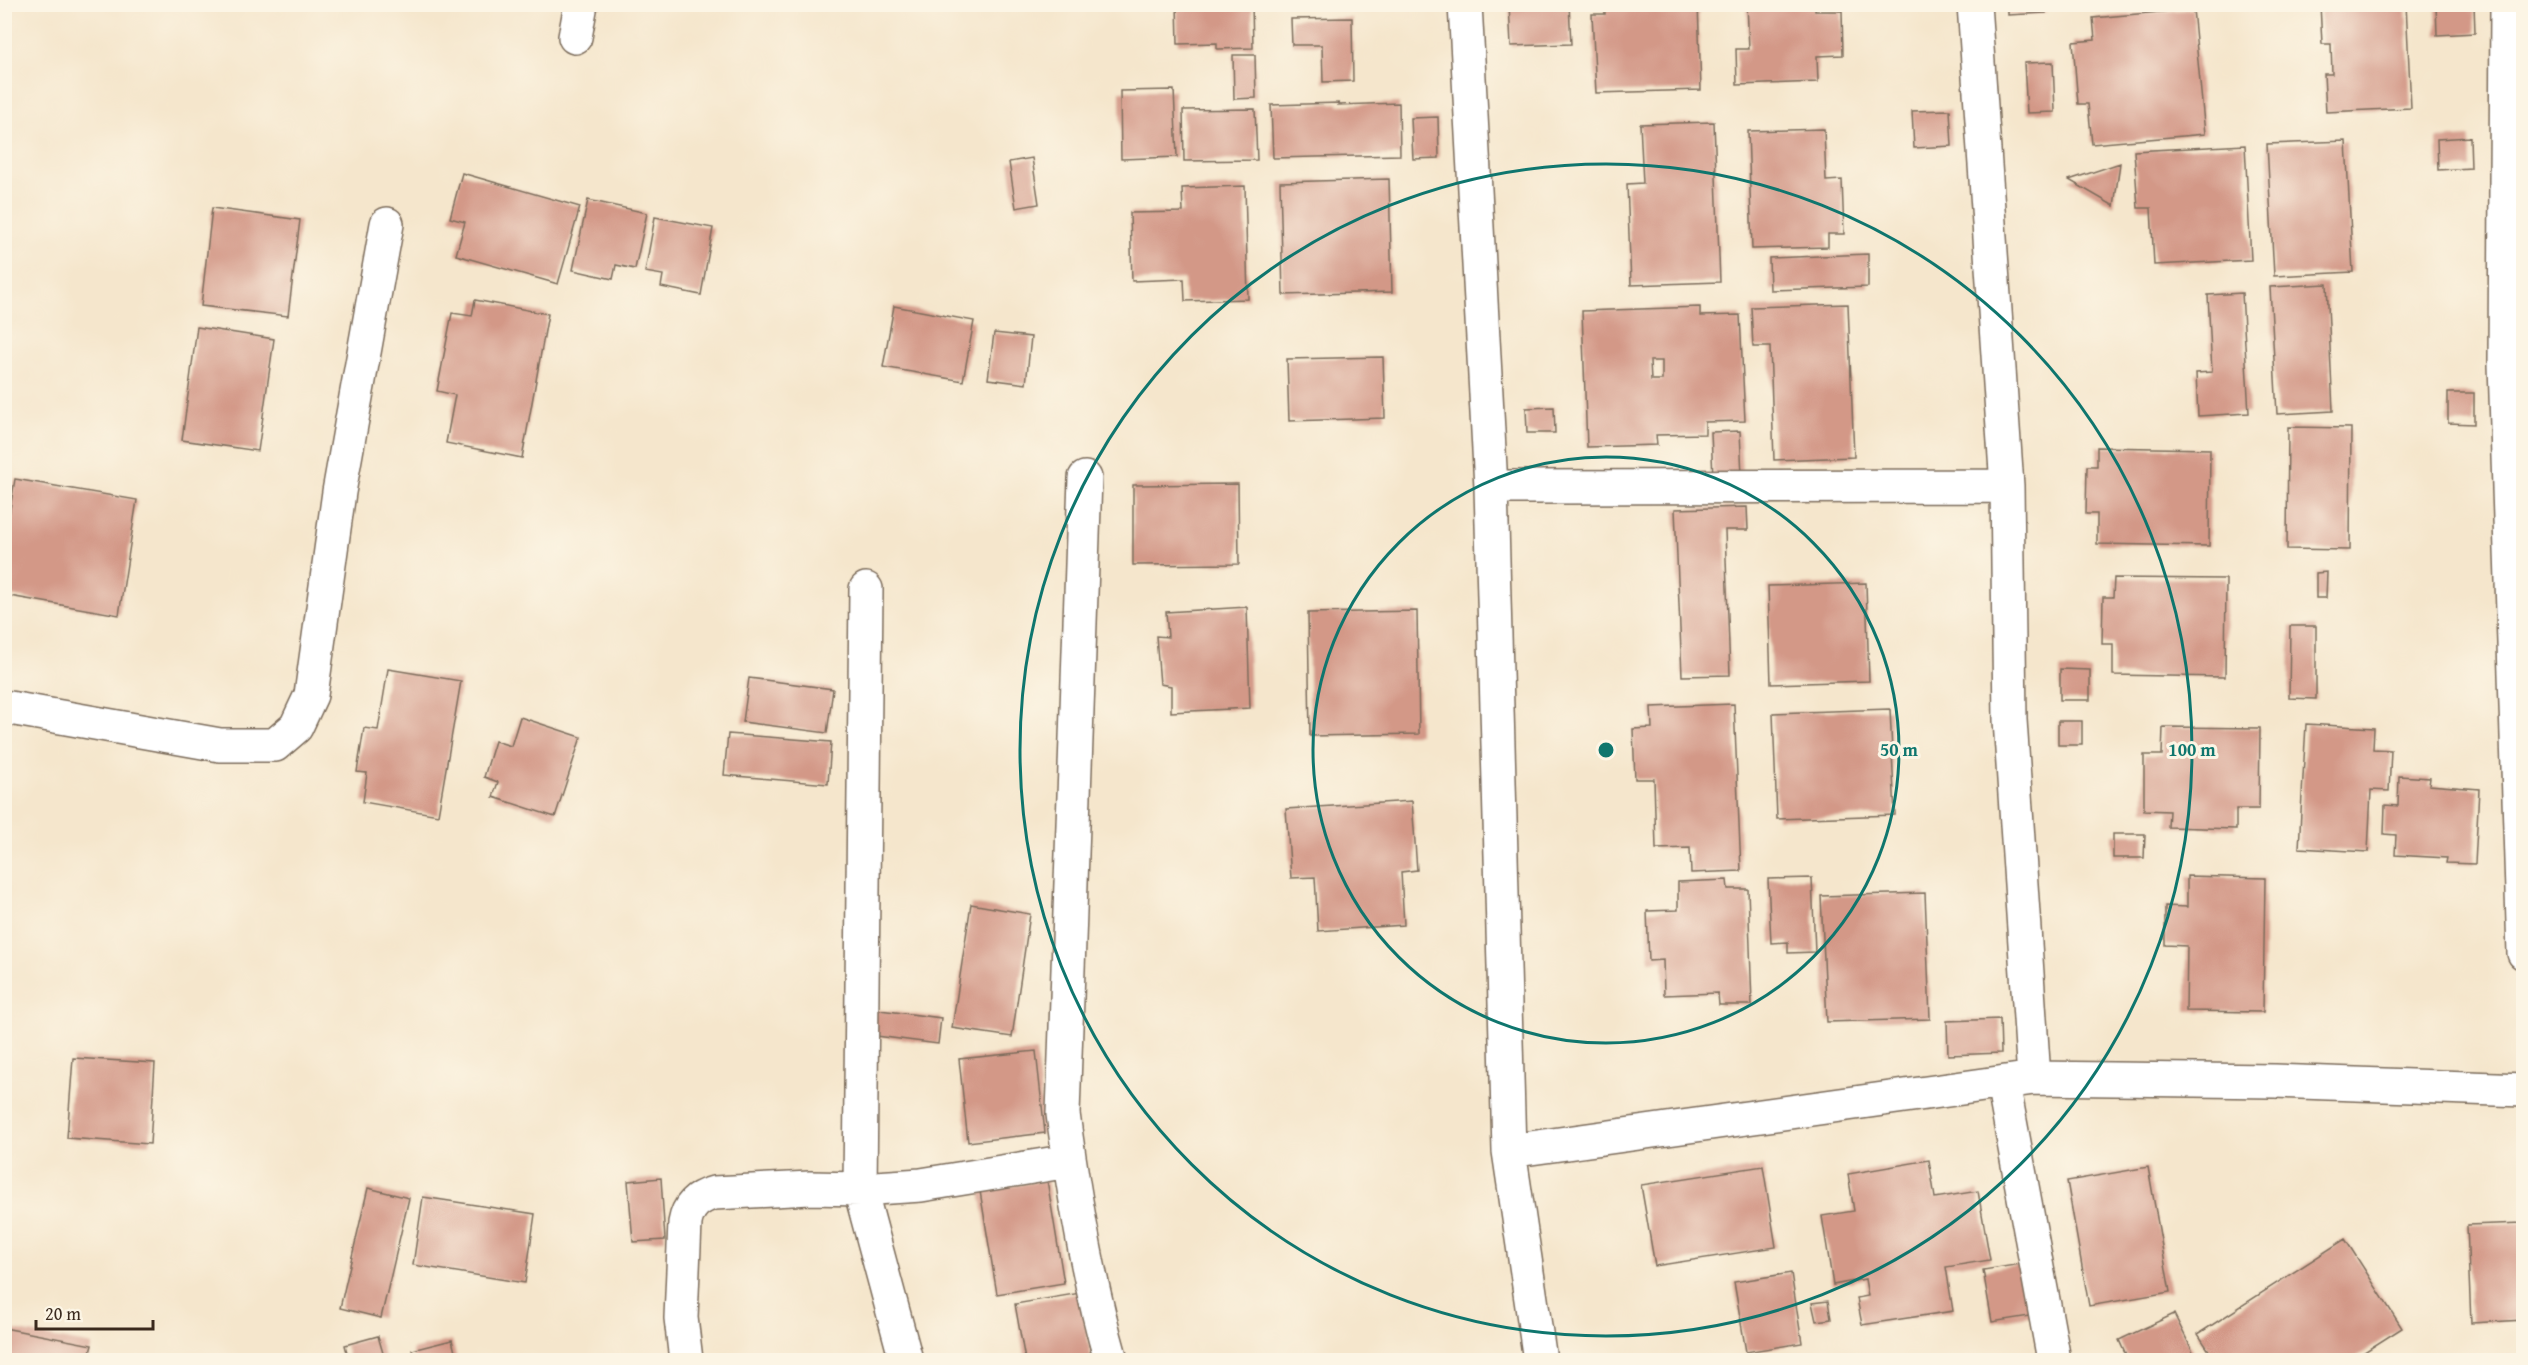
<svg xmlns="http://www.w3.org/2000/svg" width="2528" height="1365" font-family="'Gentium Book Plus',serif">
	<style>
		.building { fill: #d39887; fill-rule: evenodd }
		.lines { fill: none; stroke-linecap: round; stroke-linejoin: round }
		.minor-casing { stroke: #7c6c5b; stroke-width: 36 }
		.minor { stroke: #fff; stroke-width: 33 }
		.ring { fill: none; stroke: #0f766e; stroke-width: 3 }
		.centre { fill: #0f766e; stroke: #fcf5e5; stroke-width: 3 }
		.ring-label { font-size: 18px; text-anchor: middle; font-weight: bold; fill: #0f766e; stroke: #fcf5e5; stroke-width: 6; stroke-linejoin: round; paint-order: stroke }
	</style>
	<rect width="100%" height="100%" fill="#fcf5e5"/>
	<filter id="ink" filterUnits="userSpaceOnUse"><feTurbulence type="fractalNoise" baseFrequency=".0167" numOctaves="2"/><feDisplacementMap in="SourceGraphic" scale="12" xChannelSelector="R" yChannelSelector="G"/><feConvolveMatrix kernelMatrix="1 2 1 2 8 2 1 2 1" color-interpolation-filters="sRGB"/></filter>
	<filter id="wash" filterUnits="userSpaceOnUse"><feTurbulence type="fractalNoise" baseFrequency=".008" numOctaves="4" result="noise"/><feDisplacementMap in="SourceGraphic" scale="24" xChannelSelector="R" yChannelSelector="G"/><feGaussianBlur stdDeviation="1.35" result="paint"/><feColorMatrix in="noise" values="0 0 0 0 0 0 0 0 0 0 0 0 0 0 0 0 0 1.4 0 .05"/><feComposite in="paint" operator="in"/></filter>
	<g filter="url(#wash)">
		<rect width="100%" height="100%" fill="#f5e6cc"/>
		<g id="blocks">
			<path class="building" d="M1177,4H1252L1253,48L1217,49V43L1178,44Z
				M1509,4H1569L1571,44L1511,46Z
				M1605,4H1698L1701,90L1596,93L1592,14H1605Z
				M1747,4H1815V11H1842L1843,55L1817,56L1818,82L1737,85L1736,49H1749Z
				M2008,4H2046V13L2008,15Z
				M2320,4H2406L2411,108L2326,112L2324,74H2332L2331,44H2322Z
				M2436,4H2474L2475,33L2437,35Z
				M2193,9L2205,134L2092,144L2088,104H2078L2073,42L2095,40L2093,18Z
				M1352,18L1353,81L1323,82L1322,45H1292L1291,19Z
				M1233,55H1255L1256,98L1234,99Z
				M2053,62L2055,112L2027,113L2024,63Z
				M1174,90L1177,157L1121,159L1120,91Z
				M1339,103L1338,105L1399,103L1400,155L1273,158L1271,105Z
				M1255,109L1257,160L1184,161L1183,110Z
				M1950,110L1952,146L1914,148L1912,111Z
				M1438,117L1439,158L1413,159L1411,118Z
				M1714,122L1720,282L1631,285L1627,184L1643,183L1640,124Z
				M1824,129L1826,181L1842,180L1844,234H1828V247L1752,249L1748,131Z
				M2470,137L2471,168L2438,170L2437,139Z
				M2346,141L2353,272L2274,276L2267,144Z
				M2245,145L2251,260L2154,265L2151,208H2138L2134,151Z
				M1032,158L1039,204L1016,208L1009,162Z
				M2120,163L2114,206L2069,180Z
				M462,173L580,207L558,284L456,255L465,222L450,218Z
				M1389,179L1392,292L1283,295L1280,182Z
				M1245,186L1248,299L1185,301L1184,279L1132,281L1130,213L1183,212L1182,188Z
				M588,200L647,213L635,269L616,265L613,279L573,270Z
				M212,208L300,220L288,316L201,306Z
				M655,217L713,228L701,295L661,287L663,275L645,272Z
				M1868,254V287L1770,290L1769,258Z
				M2327,284L2333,411L2277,414L2270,287Z
				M2242,293L2249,413L2198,416L2196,373L2212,372L2208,295Z
				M475,300L548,314L522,458L446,443L455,395L437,391L452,313L472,316Z
				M1848,304L1854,457L1774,460L1770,347H1753L1751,307Z
				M894,306L974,321L963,381L883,367Z
				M1700,307V316L1740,315L1745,421L1705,422V434L1656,435L1657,445L1587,447L1582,311ZM1650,361H1662V380H1651Z
				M197,327L274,339L258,451L182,440Z
				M994,333L1031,337L1026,384L988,379Z
				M1383,357L1385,418L1289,421L1287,359Z
				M2448,393H2474V424L2448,423Z
				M1554,407L1555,433H1527L1526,408Z
				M2288,427L2351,428L2350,550L2287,549Z
				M1740,431L1742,476L1713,478L1711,432Z
				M2097,447L2210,449L2209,546L2097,544V514H2086L2087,466H2097Z
				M15,479L137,500L119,615L4,595V545Z
				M1238,484L1239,564L1133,565V485Z
				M1747,507L1748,530H1725L1730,675L1682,676L1675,509Z
				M2327,572L2326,598H2316V573Z
				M2114,578L2226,579L2225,677L2113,675V644H2102L2103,597H2113Z
				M1866,583L1869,681L1771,684L1768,586Z
				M1247,607L1250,708L1171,712V686L1160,684L1156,636L1168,637L1166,612Z
				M1417,611L1419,734L1310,736L1308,613Z
				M2290,626H2316V699L2289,698Z
				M388,669L461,681L438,815L363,802L367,773L357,772L364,728L378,730Z
				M2060,669L2090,670V700H2060Z
				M749,678L833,689L827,733L743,722Z
				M1734,704L1741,871L1691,873L1690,848L1656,849L1654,779H1635L1633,729L1652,728L1651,707Z
				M1890,709L1895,815L1777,819L1773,713Z
				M520,717L581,737L555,817L493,797L498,782L484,777L495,741L511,746Z
				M2058,721H2082V745H2058Z
				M2306,724L2374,728L2373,749L2391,750L2389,791L2371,790L2368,852L2299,848Z
				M2163,727L2260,728L2259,809H2236V829L2168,827L2169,811L2144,810V755H2162Z
				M728,734L831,742L828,784L724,775Z
				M2399,776L2430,778L2429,785L2479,789L2475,864L2446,863L2447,858L2395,855L2396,835L2384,834L2385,805L2398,806Z
				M1412,801L1417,870L1401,872L1404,925L1318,931L1315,877L1291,878L1286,809Z
				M2113,834H2145L2144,858H2113Z
				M2187,876L2265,878L2263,1012L2186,1011L2187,946L2165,945V906L2187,907Z
				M1812,878L1815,952L1788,953V942L1771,943L1768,879Z
				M1727,880L1728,889H1748L1752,1005H1719L1718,993L1664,995L1663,960L1649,961L1647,911L1678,910V882Z
				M1925,893L1930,1019L1827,1022L1821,896Z
				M971,904L1030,914L1012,1037L952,1028Z
				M872,1009L941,1018L938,1044L869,1035Z
				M2000,1019L2001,1053L1948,1055L1947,1021Z
				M1036,1051L1045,1133L968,1142L959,1059Z
				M73,1058L155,1063L150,1144L67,1138Z
				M1929,1160L1935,1198L1978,1191L1990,1260L1946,1267L1953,1311L1862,1325L1857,1298L1868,1296L1865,1279L1833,1285L1822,1216L1854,1211L1848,1174Z
				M1763,1166L1776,1247L1655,1266L1641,1185Z
				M2148,1167L2170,1292L2089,1306L2067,1181Z
				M661,1178L665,1240L633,1242L628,1181Z
				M1047,1180L1064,1283L997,1294L980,1191Z
				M368,1188L409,1198L381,1318L340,1308Z
				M423,1197L535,1214L525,1283L413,1265Z
				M2524,1223V1320L2471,1323L2467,1225Z
				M2345,1239L2402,1328L2352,1360H2215L2198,1334Z
				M2027,1263L2036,1315L1992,1322L1983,1270Z
				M1791,1273L1802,1343L1746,1352L1734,1282Z
				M1080,1293L1092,1360H1025L1015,1304Z
				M1828,1301L1831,1319L1816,1321L1812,1303Z
				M2174,1314L2197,1360H2128L2119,1340Z
				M4,1328L92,1345L88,1360H4Z
				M378,1336L385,1360H349L345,1345Z
				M452,1340L457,1360H414L412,1350Z"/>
		</g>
	</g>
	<g filter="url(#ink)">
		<use href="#blocks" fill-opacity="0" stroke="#7c6c5b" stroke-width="1.5"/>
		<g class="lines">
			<g class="minor-casing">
				<path id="minor" d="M1465,4L1491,487L2007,486
					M1974,4L2007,486L2010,720L2034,1078
					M2507,4L2505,364L2524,953
					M575,37L581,4
					M1085,478L1063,1114C1074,1197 1088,1280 1111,1360
					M1491,487L1509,1151L1540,1360
					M866,589L860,1189L906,1360
					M4,707L220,745H275L296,727L311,695L339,492L387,224
					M2003,1083L2054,1360
					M1509,1151L2034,1078L2275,1081L2524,1090
					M686,1360L681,1318L685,1223C688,1206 698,1197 714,1193L810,1188L860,1189L921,1185L1069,1161"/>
			</g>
			<use href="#minor" class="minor"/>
		</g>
	</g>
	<g class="ring">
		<circle cx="1606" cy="750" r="293"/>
		<circle cx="1606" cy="750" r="586"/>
	</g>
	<circle cx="1606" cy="750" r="9" class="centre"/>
	<g class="ring-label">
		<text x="1899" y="756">50 m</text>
		<text x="2192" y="756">100 m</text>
	</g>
	<rect width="2528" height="1365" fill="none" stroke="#fcf5e5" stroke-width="24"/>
	<path d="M36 1320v9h117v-9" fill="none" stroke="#3b2a1e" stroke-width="3"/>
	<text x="45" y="1320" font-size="18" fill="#3b2a1e" stroke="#fcf5e5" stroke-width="4.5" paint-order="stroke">20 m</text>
</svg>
